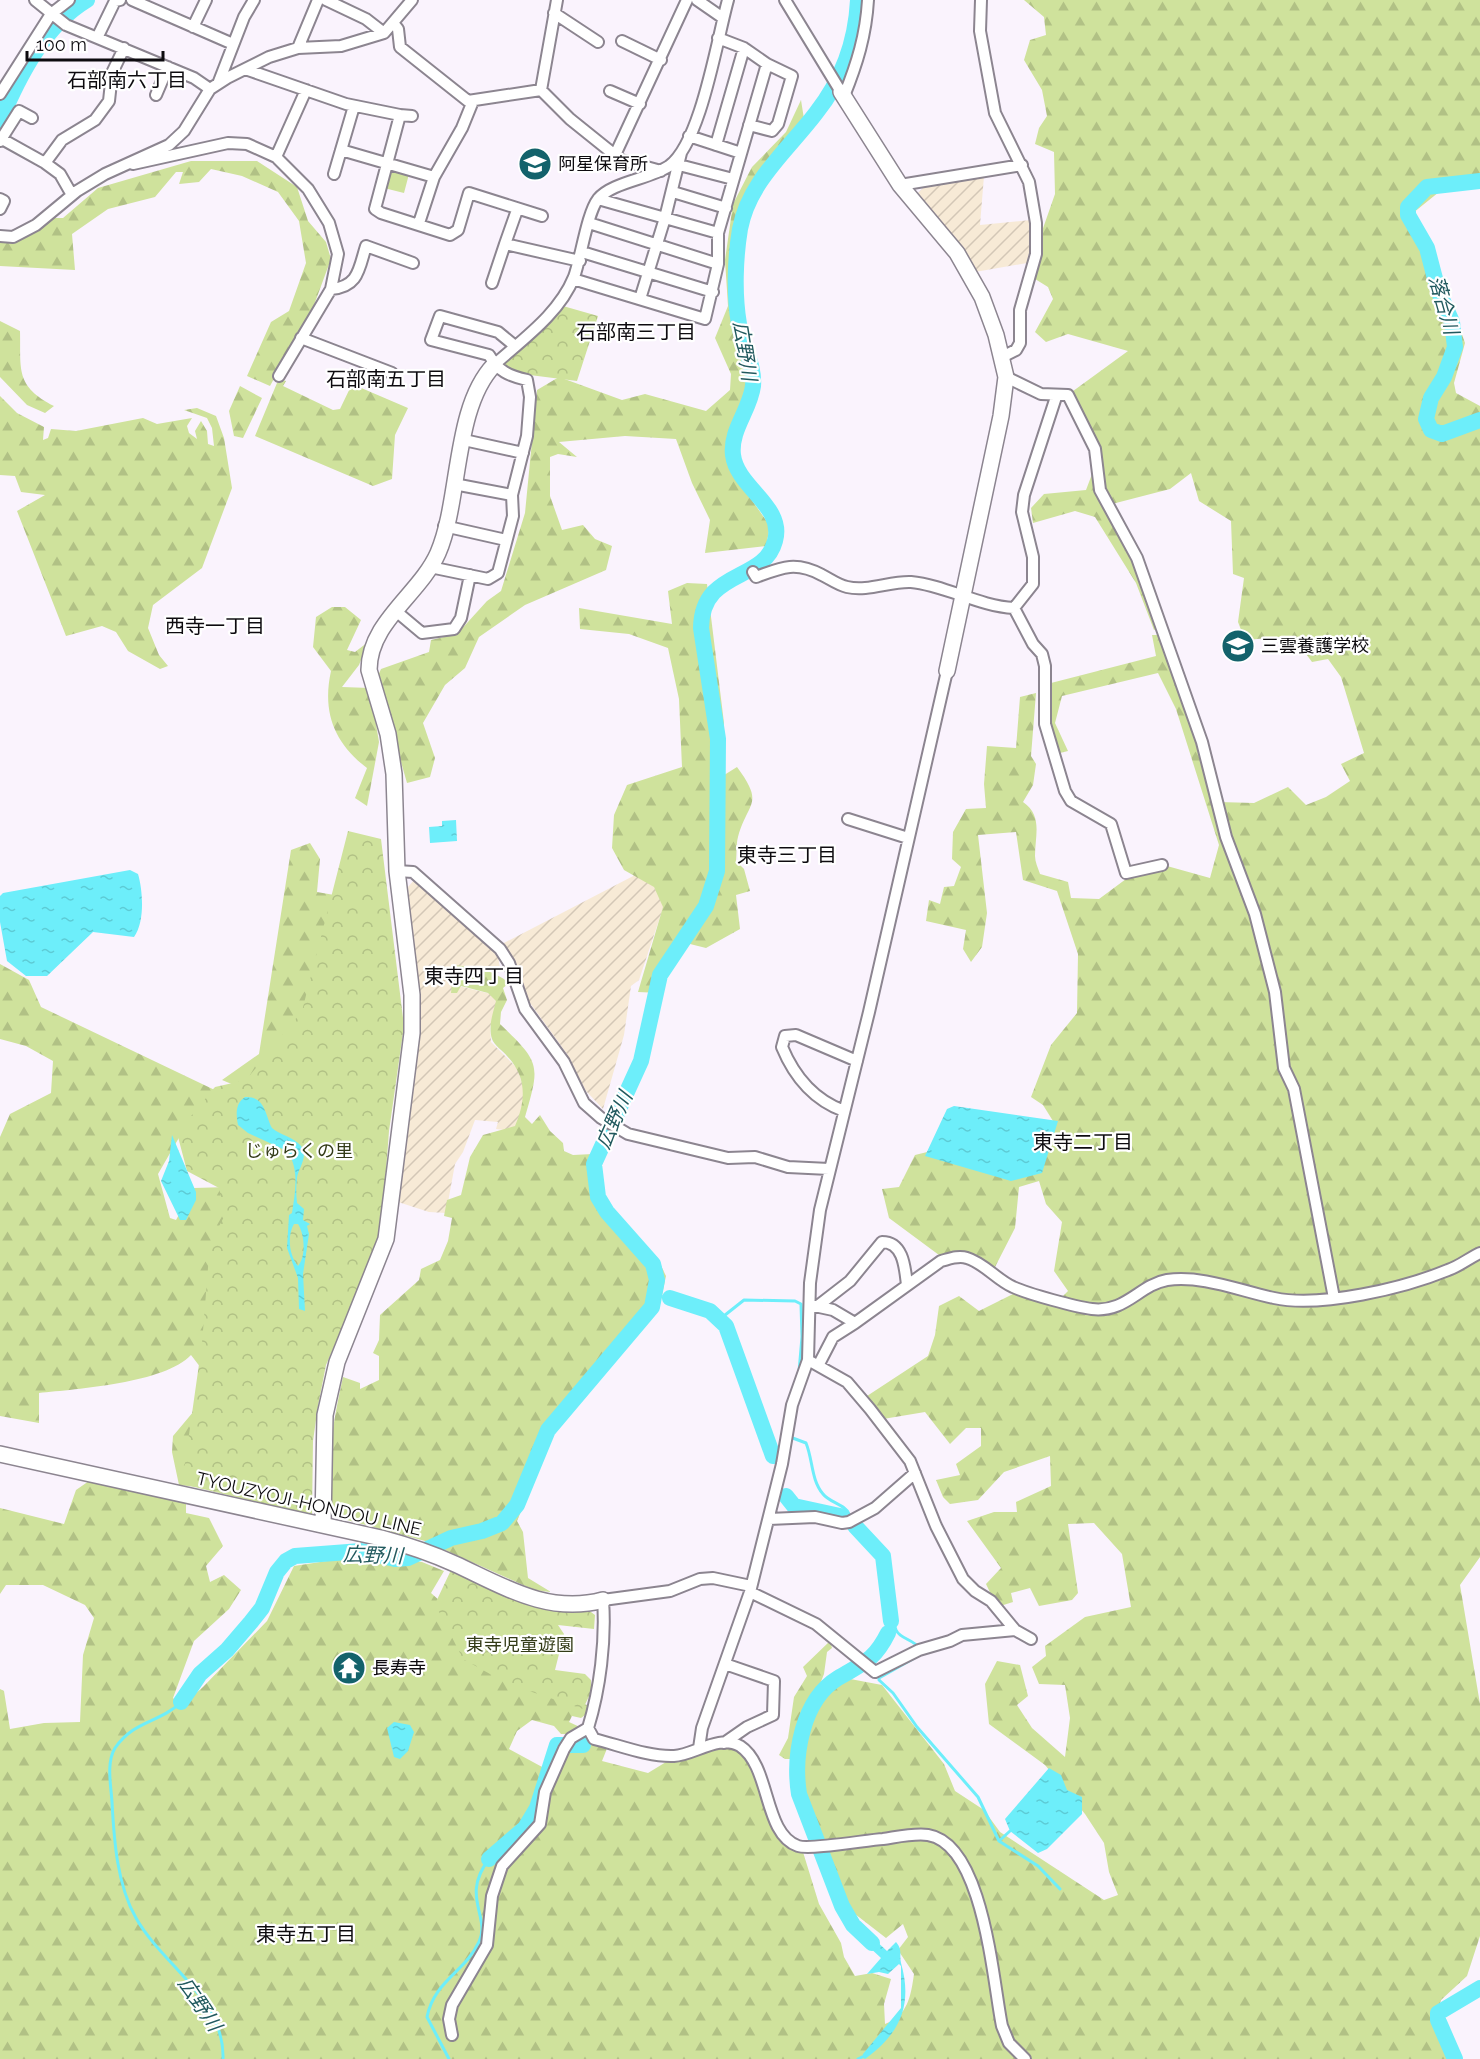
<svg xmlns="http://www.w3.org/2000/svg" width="1480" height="2059" font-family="Raleway,'Noto Sans JP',sans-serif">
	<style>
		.industrial { fill: url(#industrial-furrows) }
		.forest { fill: url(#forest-firs) }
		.park { fill: url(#park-crowns) }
		.water { fill: url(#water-ripples); fill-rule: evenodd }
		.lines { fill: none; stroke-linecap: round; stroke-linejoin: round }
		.stream { stroke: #6deefa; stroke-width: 3 }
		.river { stroke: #6deefa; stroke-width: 16 }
		.street-casing { stroke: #8c8590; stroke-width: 14 }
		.secondary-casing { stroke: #8c8590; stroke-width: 18 }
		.street { stroke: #fff; stroke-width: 10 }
		.secondary { stroke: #fff; stroke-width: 15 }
		.labels { text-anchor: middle; stroke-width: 4.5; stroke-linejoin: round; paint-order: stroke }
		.poi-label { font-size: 18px; fill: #0d0b0f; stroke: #fff; text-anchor: start }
		.park-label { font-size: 18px; fill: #333b17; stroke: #fff }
		.street-label { font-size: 18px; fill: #0d0b0f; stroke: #fff }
		.neighbourhood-label { font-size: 20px; fill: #0d0b0f; stroke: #fff }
		.water-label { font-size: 20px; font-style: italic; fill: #21595e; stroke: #fff }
	</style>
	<defs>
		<pattern id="industrial-furrows" width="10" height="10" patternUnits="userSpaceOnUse" patternTransform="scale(1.5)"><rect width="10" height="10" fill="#f7ead6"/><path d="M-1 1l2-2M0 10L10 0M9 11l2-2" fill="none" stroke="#d3c7b6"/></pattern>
		<pattern id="forest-firs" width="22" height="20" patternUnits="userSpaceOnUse" patternTransform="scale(1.5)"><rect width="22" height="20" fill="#cfe29c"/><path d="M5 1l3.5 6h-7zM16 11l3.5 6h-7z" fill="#b1c185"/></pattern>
		<pattern id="park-crowns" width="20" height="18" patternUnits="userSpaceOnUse" patternTransform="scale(1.5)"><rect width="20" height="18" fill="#cfe29c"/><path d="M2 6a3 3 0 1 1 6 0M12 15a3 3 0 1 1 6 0" fill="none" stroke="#b1c185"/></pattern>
		<pattern id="water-ripples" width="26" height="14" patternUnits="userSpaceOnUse" patternTransform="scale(1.5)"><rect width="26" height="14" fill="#6deefa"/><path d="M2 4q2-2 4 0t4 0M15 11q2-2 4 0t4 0" fill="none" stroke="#5dcbd5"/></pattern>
	</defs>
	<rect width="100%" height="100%" fill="#faf3fd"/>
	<path class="industrial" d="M984,176L980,225L1031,220L1033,235L1027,263L975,272L916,195L927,184Z
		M639,873L652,883L664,905L639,980L631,986L624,1035L603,1109L586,1091L567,1054L530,1003L514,959L502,944Z
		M415,879L497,950L500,968L496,978L454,985L491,994L499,1001L490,1027L491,1042L517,1068L526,1095L520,1120L511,1131L496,1129L498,1122L475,1120L463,1152L455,1164L446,1213L429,1212L395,1201L415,1044L408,887Z"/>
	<path class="forest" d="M1024,0H1480V186L1439,192L1413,213L1435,255L1465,343L1454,383L1456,393L1480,406V1557L1460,1585L1480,1704V1936L1467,1976L1441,2000L1434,2021L1451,2059H0V1689L4,1691L10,1729L44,1723L80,1722L83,1655L94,1618L85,1605L43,1585H6L0,1594V1508L64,1524L76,1490L89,1481L186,1499V1513L209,1518L223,1546L206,1566L210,1582L224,1575L241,1590L229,1609L194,1641L173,1698L181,1706L203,1687L267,1621L294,1566L366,1555L422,1562L444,1571L431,1593L543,1693L591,1706L592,1710L581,1718L572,1716L569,1722L582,1728L571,1734H561L554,1726L532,1720L517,1731L509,1749L544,1768L552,1750L582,1739L608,1746L602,1761L648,1773L666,1762L720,1745L740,1749L788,1834L803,1852L819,1904L841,1943L844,1957L855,1976L872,1973L891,1979L884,2004L885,2024C908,2016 911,1995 914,1974L898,1950L908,1937L903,1924L886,1938L855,1914L835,1882L824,1839L811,1818L800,1783L799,1759H785L779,1755L788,1738L794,1697L807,1676L803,1667L830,1641L832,1648L827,1652L824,1674L814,1699L845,1678L882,1685L944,1764L955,1791L984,1810L1000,1832L1104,1900L1118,1895L1109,1872L1104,1843L1085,1814L1045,1765L989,1724L985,1684L997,1661L1020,1665L1028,1696L1017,1705L1032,1728L1065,1757L1070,1718L1065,1685L1039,1684L1032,1667L1046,1656L1045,1646L1085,1617L1131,1607L1122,1554L1094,1523L1068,1524L1078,1593L1072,1600L1039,1606L1030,1588L1011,1593L1013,1602L997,1607L986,1584L1001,1568L967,1521L994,1512H1017L1016,1502L1051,1486L1050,1456L1004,1472L978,1500L950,1504L943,1497L936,1480L960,1475L956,1464L981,1446V1428H966L950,1444L925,1412L883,1419L867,1396L928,1356L935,1335L939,1306L959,1296L979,1311L1017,1292L1059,1300L1068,1291L1054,1271L1062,1222L1046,1204L1039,1181L1019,1187L1015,1228L994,1269L959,1251L943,1258L889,1218L882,1189L899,1187L915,1155L1053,1121L1043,1105L1031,1097L1051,1045L1077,1013L1078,954L1057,891L1023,880L1016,832L978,835L987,913L982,947L971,962L963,949L966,930L926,921L929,900L940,904L944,887L954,886L961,867L952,859L953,832L966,809L986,808L984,784L987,746L1016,748L1020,697L1036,693L1031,756L1036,764L1033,785L1023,802C1043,816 1035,835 1035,856C1035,862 1038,868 1040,874L1068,882L1071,898L1099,899L1126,879L1167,866L1210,878L1219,845L1176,709L1158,673L1062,696L1055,723L1068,751L1056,754L1041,725L1051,683L1156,656L1152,635H1161L1219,802L1254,803L1288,787L1306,805L1326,797L1350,781L1341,764L1364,753L1341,677L1328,659L1312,662L1295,639L1280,637L1245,640L1238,622L1244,578L1233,574L1231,521L1199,501L1191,473L1170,489L1112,504L1141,572L1158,628L1154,630L1136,583L1095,517L1075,511L1033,523L1031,508L1044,494L1086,490L1100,453L1069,394L1128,351L1068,334L1046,342L1035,332L1053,299L1048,287L1027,274L1055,194L1054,152L1035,144L1039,128L1047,116L1042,90L1024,60L1030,40L1046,35L1044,17Z
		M801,100L804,119L758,175L739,221L733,272L736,330L747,372L746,390L725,448L735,476L770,526L766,546L705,553L710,520L692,483L676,439L625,436L559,442L577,457L558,454L550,457V496L562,530L583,525L595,539L612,546L606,570L525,605L479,637L465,668L445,685L423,723L435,758L430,777L407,783L377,678L381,669L429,652L431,640L457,634L487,601L501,591L525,513L537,390L559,377L622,400L645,394L706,411L730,390L731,374L715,338L728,306L725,260L733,204L752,167L786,132Z
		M191,161H257L297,187L308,221L326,242L331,259L314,305L270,386L247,376L271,322L289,311L306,263L299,221L278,192L242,176L211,169L199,182L179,184L183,172H176L155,197L108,209L72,234L75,270L0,266V240L17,241L46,218H63L98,188Z
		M0,321L20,331C21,370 15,386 54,406L45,413L27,405L0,377Z
		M283,380L286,381L283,386L333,410L340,409L352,384L408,408L395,435L392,479L373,486L255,436L277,383Z
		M240,386L262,398L243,438L234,436L229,411Z
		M0,396L17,413L44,427L43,440L48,438L51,429L76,431L143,418L157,424L192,418L187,426L189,433L197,439L195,431L201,421L207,431L208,444L214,446L212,428L207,418L184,410L197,408L216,416L224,438L232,488L202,568L153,605L148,628L159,655L168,666L160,669L128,651L116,632L102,626L66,636L17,511L45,495L21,492L15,476L0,475Z
		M687,583L707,584L724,723L721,777L737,767C765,805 748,801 738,837C736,844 737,853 736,861L744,869L750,891L736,895L740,929L706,948L690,944L667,970L660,993L638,992L663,907L654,887L624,870L612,848L614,815L627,785L682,767L679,699L668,648L629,634L580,629L579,608L672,624L668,591Z
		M332,607H345L361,620L347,650L355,652L368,642L359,665L342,687L370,688L379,742L367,806L355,798L367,768C334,743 322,712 331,671L313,647L316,617Z
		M310,843L320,859L317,892L340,896L314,1005L253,1093L222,1080L259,1054L291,850Z
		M0,964L29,980L41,1007L221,1093L184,1129L158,1174L170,1218L176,1220L194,1188L227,1187L225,1490L179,1485L172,1452L173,1436L199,1405L204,1372L191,1355C165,1383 77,1389 39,1393V1423L0,1416V1137L10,1114L51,1093L53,1061L26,1046L0,1039Z
		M453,965C473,967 494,970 509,983L503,988L507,1000L501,1012L500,1024C541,1063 540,1065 525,1117L532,1124L540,1115L550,1131L563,1143L564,1151L573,1155L593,1154C590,1183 597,1219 622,1238C631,1245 647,1248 655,1256C659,1260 663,1270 666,1276L659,1309L557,1426L517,1521L523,1532L528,1578L551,1592L534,1590L425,1541L332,1516C324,1471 333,1422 343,1377L360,1383V1389L379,1380V1356L373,1353L379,1340L380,1315L419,1280L421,1269L440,1260L448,1241L452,1218L444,1216L447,1200L461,1195L470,1157L483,1135L515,1126C526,1101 527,1077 507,1056C503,1051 494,1045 492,1039C488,1026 493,1013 496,1001L488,993L461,986L457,993H451L453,976L442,972Z"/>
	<path class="park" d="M396,170L409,174L404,193L384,188L389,174Z
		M563,306L598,316L577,381L507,372L501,365L554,318Z
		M348,831L381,839L404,1026L389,1131L383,1211L374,1256L326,1365L318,1406L313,1441L312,1515L182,1484L202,1343L210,1243L225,1215L219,1188L187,1171L177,1133L215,1087L246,1080L302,1011Z
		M451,1570L525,1604L551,1610L591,1612L595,1615L594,1629L558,1625L564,1634L555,1670L585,1674L591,1680V1692L583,1709L508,1684L463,1659L435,1604Z"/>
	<path class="water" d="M456,820L457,841L430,843L429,827L442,826V821Z
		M130,870L138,874C143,891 145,922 134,937L93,932L47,976H26L7,961L0,922V896L3,893Z
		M245,1097C265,1096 265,1114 272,1128C280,1135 294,1137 301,1146C309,1157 298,1168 297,1178C296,1186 296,1195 297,1203L304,1209L303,1220L310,1224L307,1226L309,1234L303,1274L305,1311L299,1309L298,1278L287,1248L289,1215L292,1213C295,1193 300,1169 287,1151L248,1133L238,1125C236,1114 235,1104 245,1097ZM294,1224H298C305,1235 306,1257 298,1266C289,1255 287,1236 294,1224Z
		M954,1106L1058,1121L1042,1173L1011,1181L925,1156L947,1109Z
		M172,1135L196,1192V1200L186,1220H180L161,1181L169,1161Z
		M394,1722L410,1725L414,1732L408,1751L400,1759L394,1757L387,1728Z
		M1049,1768L1061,1775L1067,1790L1082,1797V1814L1047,1849L1038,1853L1010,1831L1005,1819Z
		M860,1926L887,1951L896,1942C903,1950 899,1955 901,1963C913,2005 900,2034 865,2059L862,2057L863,2054L901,2008V1966L899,1964L888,1974L879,1972L867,1974L881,1958L854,1933Z"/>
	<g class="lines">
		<path class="stream" d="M656,1295L661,1296
			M720,1319L744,1300L795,1301L801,1304L802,1337L799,1372
			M790,1437L806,1443C813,1460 811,1480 823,1494C830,1503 845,1504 849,1514
			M890,1602L894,1605C895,1612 893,1623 896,1630C900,1639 913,1639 919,1648
			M918,1656L879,1678V1680L893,1693L917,1727L978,1797L999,1841L1038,1866L1060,1889
			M181,1702C160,1723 134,1720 115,1748C106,1763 111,1786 112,1802C114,1840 117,1885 136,1918C163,1966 225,1999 223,2059
			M999,1841L1010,1831
			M449,2059L427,2017C434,1981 465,1972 479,1942C491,1916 460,1897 489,1859
			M858,2059L862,2057"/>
		<path class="river" d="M0,121C19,76 44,26 87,0
			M1480,181L1427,187L1408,207V215L1427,248L1438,290L1452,322L1455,347L1444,377L1431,398L1426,419L1431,430L1442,434L1480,420
			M670,1298L710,1311L726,1326L773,1456
			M786,1496L794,1506L840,1516
			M855,1526L883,1556L891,1621
			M181,1702L200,1674L227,1650L251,1622L262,1608L277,1572L286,1561L295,1556L361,1551L395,1559L408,1558L451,1538L482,1531L502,1523L517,1505L548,1430L652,1307L657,1280L653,1264L607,1212L598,1197L594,1164L641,1061L660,975L706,906L717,871L718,739L701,628C702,568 764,583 775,541C785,506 737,488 733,455C730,430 750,410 753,386C755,366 742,344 739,324C734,295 735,259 740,229C749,181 788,150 816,113C842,80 856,41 858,0
			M489,1859L525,1828L537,1808L557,1745H583
			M872,1943L853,1925L842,1906L799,1794C793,1756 802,1700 838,1678C863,1663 874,1661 888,1633
			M1455,2059L1438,2020V2013L1480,1988"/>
		<g class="street-casing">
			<path id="street" d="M35,0L66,25L194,78L210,89
				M132,0L233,44
				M326,0L366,19L384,33
				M697,0L723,18
				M785,0L841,92
				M981,0L980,31L995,113L1029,182L1036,223V254L1020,310V343L1016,350L1002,357
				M554,13L598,42
				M394,24L398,29L400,47L468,101L541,90
				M193,27L206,0
				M98,36L115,1L120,0
				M718,38L744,48L767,64
				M622,41L661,60
				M298,48L318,0
				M245,69L346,104L400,115L375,209L381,213L450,235L458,230L469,193L542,216
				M218,84L244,17L254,0
				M541,90L570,119L621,160L661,171
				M541,90L557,0
				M610,91L640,104
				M0,94L51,14L69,0
				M156,95L168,67
				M844,96C857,64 866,35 868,0
				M400,115L412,116
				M689,136L741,153
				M2,139L45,163L60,174L72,195
				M0,141L19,111L32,118
				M716,145L744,48
				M341,150L434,177
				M615,155L687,0
				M276,157L306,90
				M45,163L62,140L95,120L109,101L112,73L124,48
				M133,164L228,143L247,144L276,157L308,189L329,223L338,254L331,289L279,376
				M679,165L733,179
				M334,174L354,106
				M900,185L1022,165
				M673,192L726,208
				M0,199L4,201L0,209
				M598,199L718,233
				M517,210L505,244L580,261
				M419,223L434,177L462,128L473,101
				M589,223L718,264
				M0,236L13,237L36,225L77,191L105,174L169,145L184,131L210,89L227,78L269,57L298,48L341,46L384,33L412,0
				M582,252L713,292
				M573,279L705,319L718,264V233L767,64L792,76L778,124L772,131L749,125
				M492,283L505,244
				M331,289C359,287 359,268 366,246L413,263
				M640,299L665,218L681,153
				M301,338L392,373
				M494,365C523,339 559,314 574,277C581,258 587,213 598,199C612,182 650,179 669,166C701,143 717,39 728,0
				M1006,377L1041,394L1068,395L1095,449L1100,490L1137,558L1202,742L1226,837L1255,914L1275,992L1284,1068L1294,1089L1334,1298
				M464,440L523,453
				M454,484L512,495
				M444,526L506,540
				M430,567L488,579L498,573L513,516L512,495L527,436L530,397L527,380C509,376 498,371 489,355L431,340L440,316L498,332L515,346
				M753,572L756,577C782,567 796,561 822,575C830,579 838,585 847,587C868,592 890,581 911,582C945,585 978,606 1014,608
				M1014,608L1033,644L1042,654L1045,666V724L1065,791L1071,801L1111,824L1126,873L1162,865
				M1014,608L1033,584V557L1022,512L1024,495L1056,397
				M397,612L422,633L454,629L461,618L470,575
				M848,819L908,838
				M397,871L413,872L500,949L509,963L525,1009L564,1062L584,1103L601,1118L628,1134L728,1158L755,1157L788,1167L829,1169
				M844,1111C814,1100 794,1076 782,1047L785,1036L796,1035L857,1061
				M810,1305L833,1310L855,1323L941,1261C949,1259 958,1255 967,1258C984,1263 997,1280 1013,1287C1028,1294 1076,1307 1092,1309C1126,1313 1139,1285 1167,1280C1203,1275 1240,1291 1274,1298C1321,1308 1404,1288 1448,1270C1460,1266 1469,1258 1480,1253
				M819,1305L850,1281L882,1242C904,1242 905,1269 907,1285
				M808,1360L847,1382L870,1409L910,1461L936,1526L963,1579L975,1591L991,1601L1015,1630L1031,1639
				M819,1364L833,1337L855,1323
				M769,1519L815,1517L842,1523L849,1522L875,1508L915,1473
				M750,1592L816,1624L875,1672L919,1650L950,1641L962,1635L1015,1630
				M588,1728L594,1739C619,1745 648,1757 674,1756C694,1755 719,1734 740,1746C771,1766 763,1834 798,1846C810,1850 867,1840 883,1839C897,1837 914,1833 928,1835C984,1844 993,1983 1002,2026L1009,2043L1025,2059
				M724,1743L747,1727L773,1715L774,1681L725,1664
				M699,1748L702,1728L750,1592L782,1464L792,1405L808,1360L810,1283L820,1210L869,1012L947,671
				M452,2035L449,2019L452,2005L487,1945L492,1896L502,1866L540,1824L545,1792L564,1749L571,1738L588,1728C600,1689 606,1641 603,1600L670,1591L700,1579L713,1578L751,1586"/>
		</g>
		<g class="secondary-casing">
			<path id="secondary" d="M841,92L900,185L957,253L982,297L996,335L1006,377L1001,416L947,671
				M0,1454L381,1538C407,1545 431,1553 455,1564C503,1586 548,1615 603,1600
				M323,1524L325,1415L337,1362L386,1239L412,1033V995L397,871L394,774L388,734L369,670C369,622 420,594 438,553C461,500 453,408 494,365"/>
		</g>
		<use href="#street" class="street"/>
		<use href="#secondary" class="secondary"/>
	</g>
	<defs>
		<g id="school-disc" transform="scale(1.725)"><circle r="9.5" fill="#13626b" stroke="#fff"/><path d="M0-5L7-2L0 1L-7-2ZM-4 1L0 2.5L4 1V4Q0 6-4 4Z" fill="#fff"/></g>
		<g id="temple-disc" transform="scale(1.725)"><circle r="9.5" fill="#13626b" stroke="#fff"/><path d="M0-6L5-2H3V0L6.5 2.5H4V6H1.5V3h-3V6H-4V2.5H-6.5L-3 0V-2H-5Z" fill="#fff"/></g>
	</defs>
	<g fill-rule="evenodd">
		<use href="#school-disc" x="535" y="164"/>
		<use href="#school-disc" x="1238" y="646"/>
		<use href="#temple-disc" x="349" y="1668"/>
	</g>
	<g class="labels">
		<g class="poi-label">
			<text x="558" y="170">阿星保育所</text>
			<text x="1261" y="652">三雲養護学校</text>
			<text x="372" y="1674">長寿寺</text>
		</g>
		<g class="park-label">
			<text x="299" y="1157">じゅらくの里</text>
			<text x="520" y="1651">東寺児童遊園</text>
		</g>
		<g class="street-label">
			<text transform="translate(309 1504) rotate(13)" y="6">TYOUZYOJI-HONDOU LINE</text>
		</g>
		<g class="neighbourhood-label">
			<text x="127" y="87">石部南六丁目</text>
			<text x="636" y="339">石部南三丁目</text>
			<text x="386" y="386">石部南五丁目</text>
			<text x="215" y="633">西寺一丁目</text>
			<text x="787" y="862">東寺三丁目</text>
			<text x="474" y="983">東寺四丁目</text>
			<text x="1083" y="1149">東寺二丁目</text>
			<text x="306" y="1941">東寺五丁目</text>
		</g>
		<g class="water-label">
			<text transform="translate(1444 305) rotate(74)" y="7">落合川</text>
			<text transform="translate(745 351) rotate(81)" y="7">広野川</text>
			<text transform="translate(614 1120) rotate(-66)" y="7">広野川</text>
			<text transform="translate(373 1555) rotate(2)" y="7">広野川</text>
			<text transform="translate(200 2004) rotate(56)" y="7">広野川</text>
		</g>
	</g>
	<path d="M27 51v9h136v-9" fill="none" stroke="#0d0b0f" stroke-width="3"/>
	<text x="36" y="51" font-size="18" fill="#0d0b0f" stroke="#ffffff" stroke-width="4.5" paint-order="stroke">100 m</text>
</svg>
